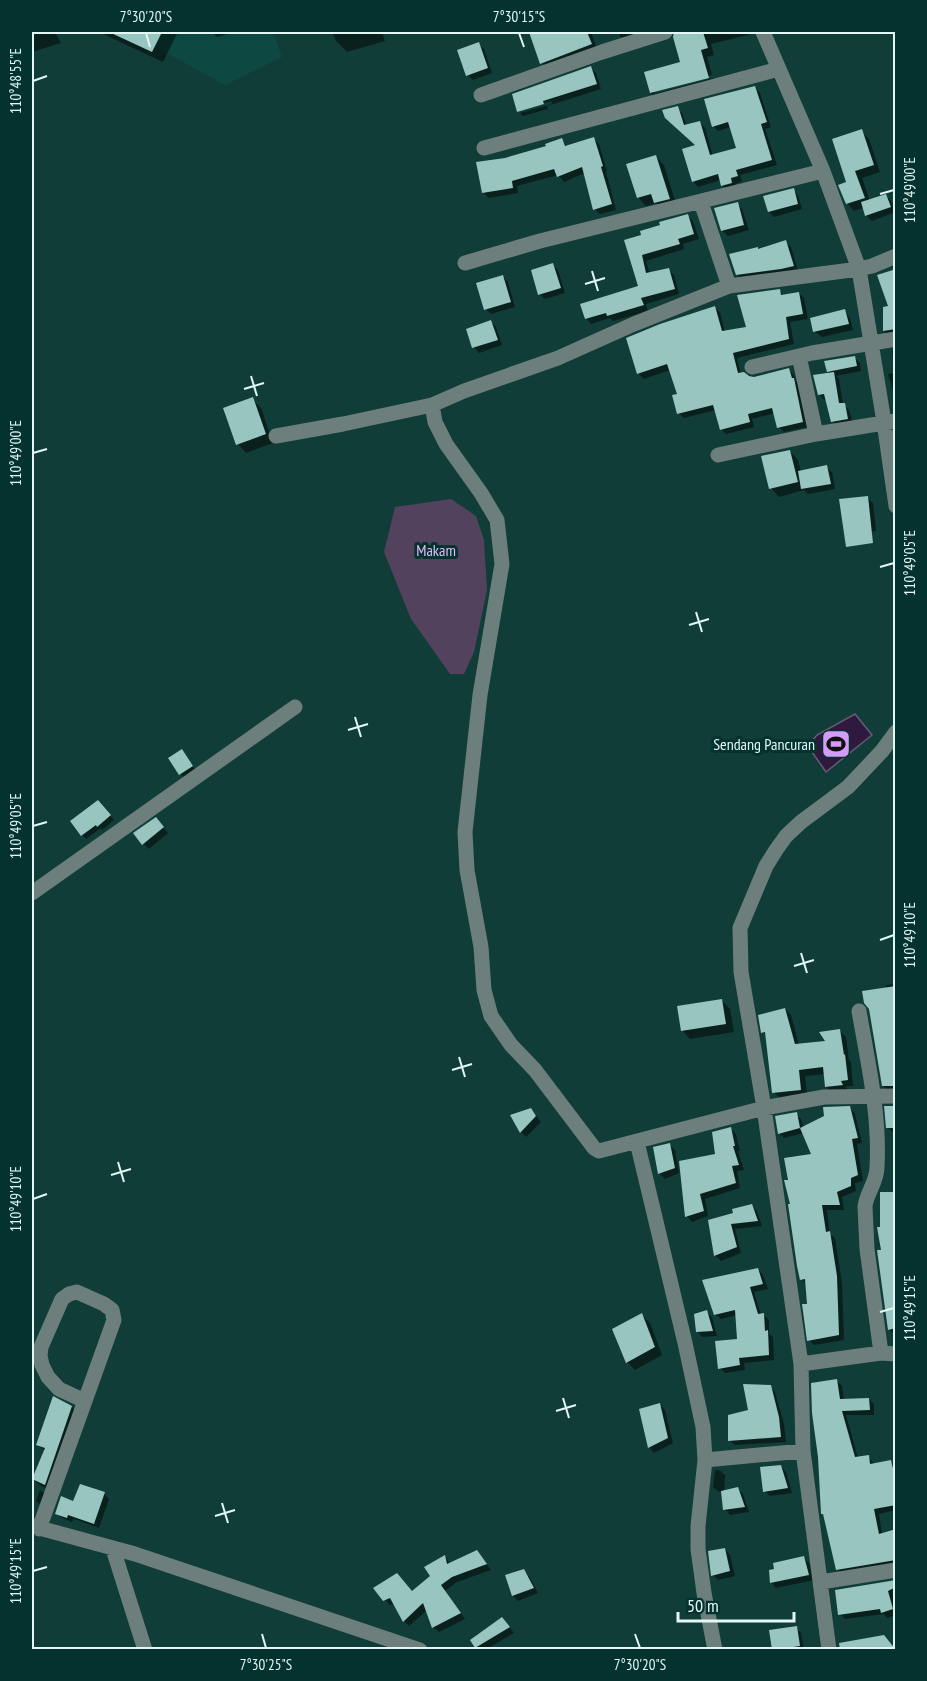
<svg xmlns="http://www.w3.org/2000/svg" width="927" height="1681" font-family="'PT Sans Narrow',sans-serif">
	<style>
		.built { fill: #0d4842 }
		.green { fill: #52425d }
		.water { fill: #30193e; stroke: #655c75; stroke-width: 1.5 }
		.shadow { fill: #0007 }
		.building { fill: #98c5bf }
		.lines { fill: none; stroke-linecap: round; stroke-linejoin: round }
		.minor { stroke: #6d7f7c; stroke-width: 15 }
		.ticks { fill: none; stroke: #e2f8f5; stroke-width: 2 }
		.labels { text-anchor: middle; stroke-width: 6; stroke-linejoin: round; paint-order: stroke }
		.park-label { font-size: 16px; fill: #e2bafe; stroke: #04322e }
		.poi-label { font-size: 16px; fill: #e2f8f5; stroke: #04322e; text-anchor: end }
		.neatline { fill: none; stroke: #e2f8f5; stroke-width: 2 }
		.ticks-label { font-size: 15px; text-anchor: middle; fill: #e2f8f5 }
	</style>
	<rect width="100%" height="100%" fill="#113d38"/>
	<path class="built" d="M128,32H273L282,57L225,85Z"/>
	<path class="green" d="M451,499L476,516L484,540L487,590L474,652L464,674H450L411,619L384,552L395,507Z"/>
	<path class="water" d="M855,714L872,735L826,772L812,752V741L817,735Z"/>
	<path class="shadow" d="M32,32H55L61,43L32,52Z
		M99,32H178L163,62Z
		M212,32H235L217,37Z
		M332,32H382L385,41L347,52L336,41Z
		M531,32H591L598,52L549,70L542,63Z
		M619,32H642L626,41L620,36Z
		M684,32H760L711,44L714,55L707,57L712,75L654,91V94L713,78L715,84L658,99L651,93L646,74L682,63L676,34Z
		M478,44L484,49L492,73L473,80L468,75Z
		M591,68L596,73L601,89L547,106L548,109L523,116L520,113L552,104L551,101L519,110V112L518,111L514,95Z
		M754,87L760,93L771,127L765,129L777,165L740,175L742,181L735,184L736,189L728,191L722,185L721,180L698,187L693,181L698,146L672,123L677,108L682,113L687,126L700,123L705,128L713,156L738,149L731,127L718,131L713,126Z
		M861,131L869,139L880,172L862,178L870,201L886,196L891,201L895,212L872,221L866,215L863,208L854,211L847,203L848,183Z
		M594,139L599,144L607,171L606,172L616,210L600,214L595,209L585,173L564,182L558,175L517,186L518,193L489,198L483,192L505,159L548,147L562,140L568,147Z
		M655,156L664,165L677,207L664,210L656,203L646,206L638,197Z
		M793,190L798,195L802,209L774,217L769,212Z
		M737,204L742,209L749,230L728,236L722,230Z
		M688,216L693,221L699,239L683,244L684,249L646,261L650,274L668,270L674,275L679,294L646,304L648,311L613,321L610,318L591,324L586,318L640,287L643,236Z
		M786,242L791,247L798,271L742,280L737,274L758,250Z
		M553,265L558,270L565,293L545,299L539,294Z
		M503,276L508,282L515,307L491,314L486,309Z
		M779,291L784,296L799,293L804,298L808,319L790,322L794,344L737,358L741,374L748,378H754L789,370L794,375L796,381L798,384L807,427L784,432L779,427L775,413L752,419L754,427L726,434L721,429L716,410L684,418L679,413V395L670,370L644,379L639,374L628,339L714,307L720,312L725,332L748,328Z
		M896,307V335L890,336L884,331Z
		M845,312L850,318L853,330L822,337L814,331Z
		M491,322L496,327L502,345L479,353L474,347Z
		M896,350V400L888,374L895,373L892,351Z
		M854,357L860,363L861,371L836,376L839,379L843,404L849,410L853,424L838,426L832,421L827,400H824L819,394L831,374L828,372Z
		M252,399L261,408L273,443L246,453L238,444Z
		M790,451L798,460L801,472L826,467L832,472L835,489L808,494L804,490L779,497L771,488Z
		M867,497L873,503L876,531L850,535Z
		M182,751L197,772L186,779L180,774Z
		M896,752V768L892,756Z
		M102,806L114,820L102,830L101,828L86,839L82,835Z
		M161,825L168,833L149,849L144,844Z
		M896,984V1093H890L883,1086L886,985Z
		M722,1001L730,1009L734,1032L690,1039L682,1030Z
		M785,1009L791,1015L799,1045L827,1043L840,1031L846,1037L849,1060L851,1062L853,1086H846L848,1091L832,1093L826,1087L825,1074L805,1076L807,1095L780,1098L774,1092L767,1036L763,1032Z
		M896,1107V1134H895L888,1128Z
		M850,1108L855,1114L862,1143L857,1144L863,1181L855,1183L856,1191L842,1197L844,1210H827L830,1234L835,1238L842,1283L844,1340L814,1345L809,1340L807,1284L801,1279L791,1206L790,1181L813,1155L804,1133L784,1138L779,1133L796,1114L801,1119L804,1128Z
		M531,1109L541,1122L526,1137L521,1132L512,1116Z
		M730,1128L736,1134L740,1151H738L744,1170L737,1171L740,1188L705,1199L708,1216L692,1222L687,1216L681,1162L717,1155Z
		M669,1144L675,1150L679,1173L665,1179L660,1174L655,1148Z
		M896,1193V1334H894L889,1329L882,1228Z
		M751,1206L757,1211L762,1226L735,1229L741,1253L721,1261L716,1256L710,1221L735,1214Z
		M758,1269L763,1275L768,1289L754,1292L761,1315H764L769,1320V1334L773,1337L774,1360L744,1363L745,1370L725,1373L720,1368L739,1340L737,1315L721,1319L715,1314Z
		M706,1312L712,1317L717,1336L702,1337L697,1331Z
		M642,1315L650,1323L662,1355L635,1370L627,1362Z
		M837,1381L842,1386L844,1400L869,1399L874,1404V1415H846L858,1458L868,1457L873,1462L874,1465L891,1462L896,1466V1510L879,1514L882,1534L896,1530V1566L842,1574L837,1569L825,1516L823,1514Z
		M770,1386L775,1392L784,1424L786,1442L735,1445L729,1440L749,1411Z
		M660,1404L665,1410L673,1443L654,1453L649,1447Z
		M72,1407L79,1415L52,1491L41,1486L33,1479L45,1451L38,1444Z
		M781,1466L786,1472L792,1493L770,1496L765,1491Z
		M715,1470H719L725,1475L724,1492L738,1489L743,1494L749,1512L730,1515L725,1509L722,1491L719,1492L713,1487Z
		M40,1490L44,1493L40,1504L36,1501Z
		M104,1494L109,1499L99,1528L74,1519L72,1522L62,1518L57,1513L74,1503Z
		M725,1549L730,1555L735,1576L718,1580L713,1575Z
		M476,1551L491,1570L457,1582L445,1591L465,1619L439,1632L433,1627L427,1610L409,1626L404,1621L395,1603L390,1605L375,1588L413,1592L432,1576L445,1557L450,1564Z
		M804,1558L809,1563L814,1580L776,1588L771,1582Z
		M523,1570L529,1576L538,1593L518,1601L513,1596Z
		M896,1581V1615L887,1618L884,1614L845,1619L840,1614Z
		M507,1624L514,1633L485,1650H478L476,1647Z
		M796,1628L801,1633L804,1650H774Z"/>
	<path class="building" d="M109,32H162L152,52Z
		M529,32H587L592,44L540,64Z
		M674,32H703L708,48L701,50L709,78L650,93L644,72L680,62L673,37Z
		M479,42L488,68L466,76L457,50Z
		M591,66L597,84L543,101L544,104L517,112L512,94Z
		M755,86L767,122L761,124L772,160L736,170L738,176L731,178L732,183L721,186L718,174L692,182L682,149L695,145L665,118L662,110L678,106L684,125L700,121L710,155L736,148L728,122L712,127L704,99Z
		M862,129L874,165L855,171L865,198L846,204L838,185L846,182L832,139Z
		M594,137L603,166L601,167L612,204L593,210L582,167L557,177L554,169L512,181L513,188L482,193L476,162L505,158L546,146L545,144L562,138L565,146Z
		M656,155L670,199L654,203L651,194L637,198L626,164Z
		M794,188L798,204L768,212L763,196Z
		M886,194L891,207L865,216L861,202Z
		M738,202L744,225L721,231L714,208Z
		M688,214L694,234L678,239L680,244L642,255L646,273L669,268L675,289L641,298L644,305L607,316L606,313L585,319L580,304L638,286L624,240L641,235L640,231L660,225L659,222Z
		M786,240L794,266L781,269L736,275L729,254L758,247V249Z
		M553,263L561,288L538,295L531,270Z
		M896,269V329L883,331V307L888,306L877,275Z
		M503,275L511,302L484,310L476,283Z
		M780,289L781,295L799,292L803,314L786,317L789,339L733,353L738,373L744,372L749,376L754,377L789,368L792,378H794L803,422L777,428L772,408L748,414L750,422L720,430L713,405L677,414L672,395L677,394L667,364L637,374L626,338L660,324L715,306L722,331L746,327L737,295Z
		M845,309L849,324L813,332L810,318Z
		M491,320L498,340L472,348L466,329Z
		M855,356L857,366L827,372L824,361Z
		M834,372L839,403H845L848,419L831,422L824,394L818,395L813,375Z
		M253,397L266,434L236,445L223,408Z
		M790,450L798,482L769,489L761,456Z
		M827,465L831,484L801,489L798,471Z
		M868,496L873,543L846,547L839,499Z
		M182,749L193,766L179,775L168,758Z
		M98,800L111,815L97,827L96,825L81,836L70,821Z
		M156,817L164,827L142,845L133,833Z
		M896,986V1086H882L869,1009L864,1003L862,991Z
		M722,999L726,1024L681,1031L677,1006Z
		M785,1008L795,1044L825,1041L819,1032L840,1029L844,1055L845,1054L848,1080L841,1081L843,1085L825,1087L823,1067L799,1070L801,1090L772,1093L765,1032L761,1033L758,1015Z
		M850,1106L858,1138L852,1139L858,1175L851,1178V1186L837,1192L840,1205H822L826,1232L830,1231L837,1276L839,1335L807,1341L802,1304H807L805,1279L800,1280L797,1266L788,1204H790L784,1180H788L784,1158L811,1154L800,1128L824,1116L823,1107Z
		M884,1106H896V1128H886Z
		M531,1108L536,1116L520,1133L510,1115Z
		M797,1112L800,1128L778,1134L775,1116Z
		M731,1127L735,1146H733L739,1165L732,1166L736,1183L700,1194L704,1211L685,1217L679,1161L715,1154L712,1132Z
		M670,1143L675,1168L658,1174L653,1147Z
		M880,1192H896V1328L888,1330L877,1250H881L877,1227H880Z
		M752,1204L758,1221L731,1224L737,1247L714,1256L708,1220L733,1213L732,1209Z
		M758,1268L763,1284L750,1287L758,1314L764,1313L765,1331L768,1330L769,1355L739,1358L740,1365L718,1369L715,1341L737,1339L735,1310L714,1315L702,1280Z
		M707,1310L713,1331L696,1332L694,1314Z
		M642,1313L655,1347L626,1363L612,1329Z
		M837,1379L840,1399L869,1398L870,1410L842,1411L855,1457L869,1455L870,1464L891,1460L896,1481V1505L874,1509L879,1534L896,1529V1560L836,1570L823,1514H821L818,1457L812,1413L811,1383Z
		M743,1384L771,1385L779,1417L781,1437L728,1441V1415L748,1410Z
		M53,1396L72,1406L45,1485L32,1479L45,1448L36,1445Z
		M660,1403L668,1438L648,1448L639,1409Z
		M781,1465L788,1488L763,1492L760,1467Z
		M80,1484L105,1492L94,1524L68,1515L67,1518L55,1514L61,1496L73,1501Z
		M738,1487L745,1507L723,1510L721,1491Z
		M725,1548L730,1571L711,1576L708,1551Z
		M477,1550L487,1564L452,1577L441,1585L461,1613L432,1628L423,1603L403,1622L390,1598L383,1601L373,1588L397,1573L412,1591L430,1576L424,1567L445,1555L447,1564Z
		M804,1556L809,1575L770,1583L769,1570L774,1569L773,1563Z
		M524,1569L534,1588L512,1596L505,1575Z
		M896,1580V1587L888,1591L893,1609L881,1613L880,1609L838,1615L835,1590Z
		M502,1617L510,1627L475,1648L470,1640Z
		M797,1626L800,1646L772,1650L769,1630Z
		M884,1635L896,1650H840L839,1643Z"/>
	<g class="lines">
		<path class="minor" d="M763,32L823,171L859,269L884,422L896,506
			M481,95L602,52L665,32
			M484,148L779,69
			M701,202L729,286
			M465,263L540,241L823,171
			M799,356L816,434
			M752,367L812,353L896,339
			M432,405L435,422L446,444L481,493L497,520L502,564L480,695L465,832L467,870L481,947L484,990L491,1016L511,1045L535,1070L594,1148L599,1151L764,1108L824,1097L896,1096
			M276,436L343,424L432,405L464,391L558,358L634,324L729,286L859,269L872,266L896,256
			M718,455L816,434L896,421
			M32,893L295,707
			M859,1011C868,1063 880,1115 877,1167C877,1183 866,1193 865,1207L867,1249L881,1353
			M637,1142L685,1343L703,1427L705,1460L698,1526V1549L704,1593L715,1650
			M801,1364L881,1353L896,1354
			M705,1460L803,1451
			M32,1526L135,1554L420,1650
			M39,1529L114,1320L112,1310L104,1304L77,1292L69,1294L62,1299L41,1347L40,1356L42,1365L48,1377L59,1389L85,1401
			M113,1549L145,1650
			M821,1582L896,1570
			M829,1650L803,1451L801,1364L764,1108L741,972L740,928L766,866L776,850L786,836L801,822L848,787L882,751L896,732"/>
	</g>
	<path class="ticks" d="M146,33L150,47M519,33L524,47M33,81L47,76M880,194L894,190M592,271L598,291M585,284L605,278M251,376L257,396M244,389L264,383M33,453L47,449M880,567L894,563M696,612L702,632M689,625L709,619M355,717L361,737M348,730L368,724M33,826L47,822M880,940L894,935M801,953L807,973M794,966L814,960M459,1057L465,1077M452,1070L472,1064M118,1162L124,1182M111,1175L131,1169M33,1199L47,1194M880,1312L894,1308M563,1398L569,1418M556,1411L576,1405M222,1503L228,1523M215,1516L235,1510M33,1571L47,1567M262,1634L266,1648M635,1634L640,1648"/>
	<defs>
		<g id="stadium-square" transform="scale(1.5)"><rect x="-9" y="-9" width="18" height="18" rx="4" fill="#d59bfa" stroke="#04322e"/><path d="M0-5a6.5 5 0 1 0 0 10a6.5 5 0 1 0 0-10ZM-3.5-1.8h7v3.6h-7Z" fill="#111"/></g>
	</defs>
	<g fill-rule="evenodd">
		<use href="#stadium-square" x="836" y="744"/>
	</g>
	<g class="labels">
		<g class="park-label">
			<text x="436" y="556">Makam</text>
		</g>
		<g class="poi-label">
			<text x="815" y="750">Sendang Pancuran</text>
		</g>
	</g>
	<rect width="927" height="1681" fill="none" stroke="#04322e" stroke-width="66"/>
	<path d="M678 1612v9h116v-9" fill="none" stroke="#e2f8f5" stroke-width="3"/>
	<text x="687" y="1612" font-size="18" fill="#e2f8f5" stroke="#04322e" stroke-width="4.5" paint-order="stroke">50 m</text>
	<rect x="33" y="33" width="861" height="1615" class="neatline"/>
	<g class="ticks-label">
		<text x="146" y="22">7°30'20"S</text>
		<text x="519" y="22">7°30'15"S</text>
		<text transform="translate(16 81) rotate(-90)" y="5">110°48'55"E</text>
		<text transform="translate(910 190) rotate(-90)" y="5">110°49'00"E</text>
		<text transform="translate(16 453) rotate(-90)" y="5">110°49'00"E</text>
		<text transform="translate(910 563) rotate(-90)" y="5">110°49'05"E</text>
		<text transform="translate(16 826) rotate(-90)" y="5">110°49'05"E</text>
		<text transform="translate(910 935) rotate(-90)" y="5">110°49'10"E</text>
		<text transform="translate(16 1199) rotate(-90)" y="5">110°49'10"E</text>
		<text transform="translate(910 1308) rotate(-90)" y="5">110°49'15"E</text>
		<text transform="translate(16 1571) rotate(-90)" y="5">110°49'15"E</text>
		<text x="266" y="1670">7°30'25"S</text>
		<text x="640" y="1670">7°30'20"S</text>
	</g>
</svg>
